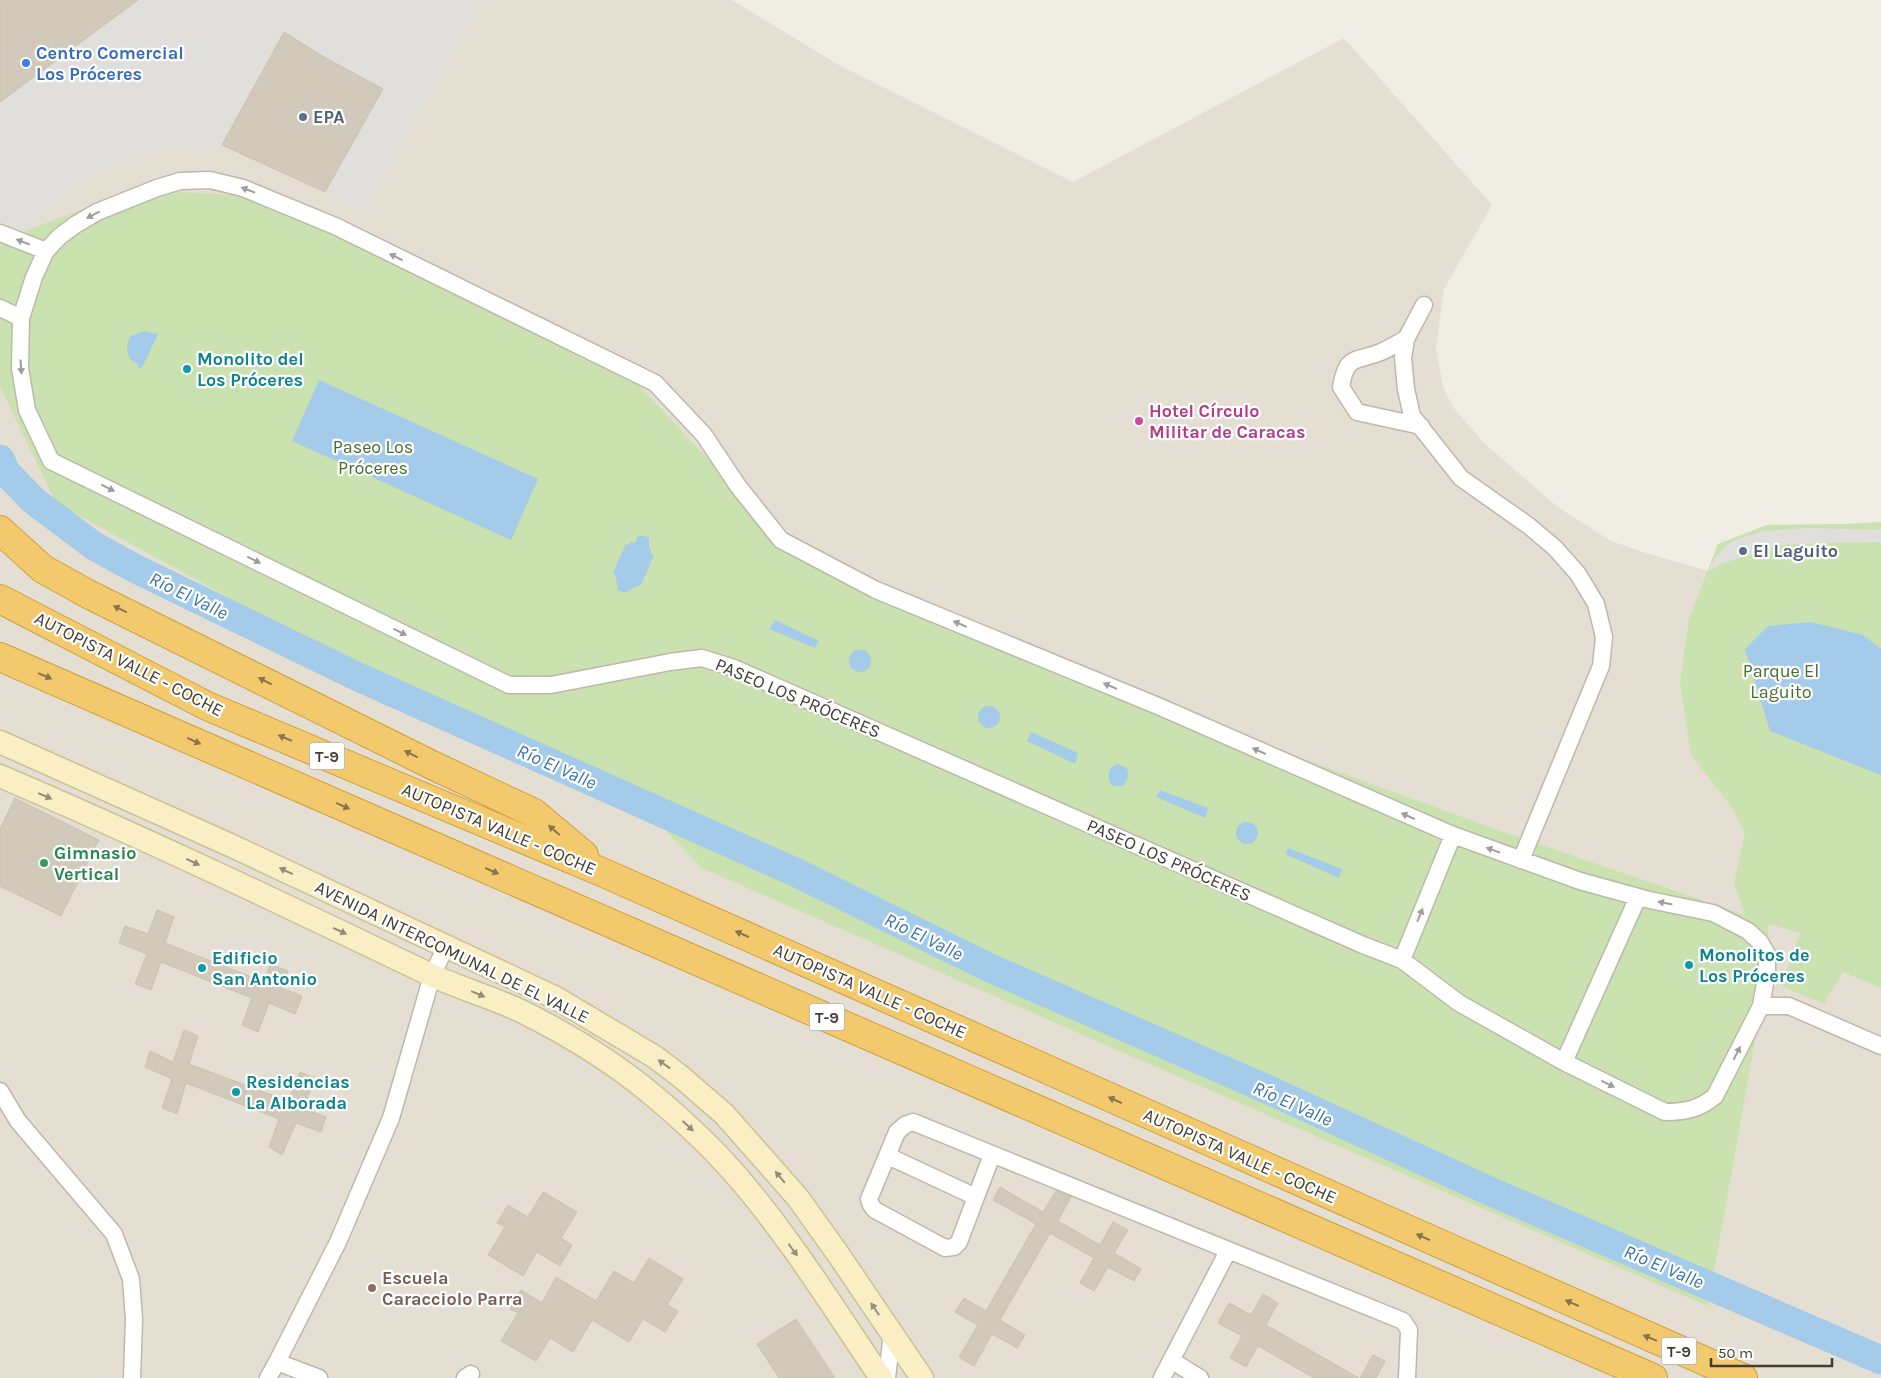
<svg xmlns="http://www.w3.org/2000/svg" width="1881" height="1378" font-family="Karla,sans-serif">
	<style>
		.residential { fill: #e4dfd2 }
		.green { fill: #c9e2af }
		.parking { fill: #e1dfdc }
		.water { fill: #a4cbe9 }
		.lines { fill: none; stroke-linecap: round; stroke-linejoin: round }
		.river { stroke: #a4cbe9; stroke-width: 29 }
		.building { fill: #d1c9ba; stroke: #cbc1ae }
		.street-casing { stroke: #beb8aa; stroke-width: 19 }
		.secondary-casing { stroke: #cdc196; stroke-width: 25 }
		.highway-casing { stroke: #cf9f3f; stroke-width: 30 }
		.street { stroke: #fff; stroke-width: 16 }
		.secondary { stroke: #faeec4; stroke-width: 22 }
		.highway { stroke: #f2ca6d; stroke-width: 28 }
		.oneway { fill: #a09e9a }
		.oneway2 { fill: #88754b }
		.oneway3 { fill: #958d75 }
		.shop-dot { fill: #3f7fe0; stroke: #fff; stroke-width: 2 }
		.service-dot { fill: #5c6f8a; stroke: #fff; stroke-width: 2 }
		.culture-dot { fill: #0f9aa8; stroke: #fff; stroke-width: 2 }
		.hotel-dot { fill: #d1479c; stroke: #fff; stroke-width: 2 }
		.leisure-dot { fill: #2e9e5b; stroke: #fff; stroke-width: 2 }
		.education-dot { fill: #8d6e63; stroke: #fff; stroke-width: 2 }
		.labels { text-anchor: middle; stroke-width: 4.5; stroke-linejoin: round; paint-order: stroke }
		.shield { fill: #fff; stroke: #7b7771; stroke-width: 1 }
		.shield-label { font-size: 16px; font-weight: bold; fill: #423d34 }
		.shop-label { font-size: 18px; font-weight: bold; fill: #366cbe; stroke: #fff; text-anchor: start }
		.service-label { font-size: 18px; font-weight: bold; fill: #4e5e75; stroke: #fff; text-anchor: start }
		.culture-label { font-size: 18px; font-weight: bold; fill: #0d838f; stroke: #fff; text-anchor: start }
		.hotel-label { font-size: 18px; font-weight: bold; fill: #b23c85; stroke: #fff; text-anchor: start }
		.park-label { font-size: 18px; fill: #446e2d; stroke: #fff }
		.street-label { font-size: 18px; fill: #423d34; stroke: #fff }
		.leisure-label { font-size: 18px; font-weight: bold; fill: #27864d; stroke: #fff; text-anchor: start }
		.education-label { font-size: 18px; font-weight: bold; fill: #785e54; stroke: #fff; text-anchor: start }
		.water-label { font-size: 19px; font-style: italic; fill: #3773a4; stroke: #fff }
	</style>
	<rect width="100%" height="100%" fill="#f0ede4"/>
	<path class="residential" d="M0,0H732L837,64L1073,182L1344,38L1492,205L1444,289L1436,348L1443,387L1453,407L1484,443L1559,508L1611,541L1646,553L1708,571L1881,544V1378H0Z"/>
	<path class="green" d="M135,190L281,197L621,366L772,528L879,591L1158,706L1498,830L1745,915L1734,883L1745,833L1731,806L1691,755L1680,683L1689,619L1718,544L1767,525L1845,524L1881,522V988L1843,972L1824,1004L1782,986L1800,933L1769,924L1761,1006L1708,1306L1131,1056L702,868L617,780L288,630L56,503L0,386V246L25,231Z"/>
	<path class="parking" d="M135,0H483L363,214L325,192L383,89L324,57L222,145L174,148L110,164L70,187L25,231L0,223V102L128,9Z
		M1810,528L1881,530V542L1819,543L1783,545L1723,563L1708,571L1716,556L1732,541L1762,531Z"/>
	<path class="water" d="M144,331L158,334L142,368L137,367L138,364C126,360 124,346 131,336Z
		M319,380L538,479L511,540L292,441Z
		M638,536H645L649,538V549H651V554L654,555L641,585C633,586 631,591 624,593L618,590L616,578L613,573L626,544L629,545L630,542L635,543Z
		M775,620L819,641L815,648L769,629Z
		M1811,622L1863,635L1881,649V775L1770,731L1745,649L1768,626Z
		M849 661a11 11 0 1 1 22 0a11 11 0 1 1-22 0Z
		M978 717a11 11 0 1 1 22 0a11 11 0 1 1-22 0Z
		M1031,732L1078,753L1075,764L1027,741Z
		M1118,764L1127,768C1129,776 1128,779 1123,786H1112C1107,777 1107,767 1118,764Z
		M1160,790L1208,808L1205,818L1156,797Z
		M1236 833a11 11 0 1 1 22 0a11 11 0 1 1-22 0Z
		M1288,848L1342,869L1339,878L1285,854Z"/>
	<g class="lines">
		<path class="river" d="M0,459L6,472L34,501L94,546L138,570L356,676L797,873L990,968L1271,1091L1485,1189L1881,1360"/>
	</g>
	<path class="building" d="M0,0H138L0,102Z
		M284,32L324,57L383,89L325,192L222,145Z
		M15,798L99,840L61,916L0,886V829Z
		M157,910L174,917L165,943L264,982L270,964L288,971L281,988L302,996L295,1014L269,1003L258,1032L242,1025L252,998L161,962L151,990L135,984L147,954L119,943L125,926L148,934Z
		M184,1030L198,1036L189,1064L288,1101L300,1072L314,1078L304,1109L326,1117L321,1132L296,1123L282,1155L269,1147L279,1119L186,1083L177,1114L162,1108L172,1079L145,1067L150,1051L173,1062Z
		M1000,1187L1043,1212L1056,1191L1071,1197L1058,1221L1100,1245L1113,1222L1128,1230L1114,1253L1141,1269L1134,1281L1108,1267L1094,1291L1080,1283L1094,1258L1050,1233L1000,1320L1025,1335L1017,1348L992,1334L974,1366L959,1357L978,1325L955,1312L964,1298L986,1311L1036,1224L993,1200Z
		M543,1192L577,1212L561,1238L572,1245L560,1266L537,1252L523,1276L488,1255L505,1227L497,1223L508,1205L528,1217Z
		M649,1258L683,1279L667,1305L678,1311L665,1332L643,1319L629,1342L592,1320L573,1352L550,1338L536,1361L501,1341L518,1313L510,1309L521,1290L542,1303L556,1277L596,1301L614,1271L634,1283Z
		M1263,1294L1278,1303L1266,1325L1359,1378H1314L1258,1346L1246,1367L1230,1358L1242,1336L1218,1323L1229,1303L1251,1315Z
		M796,1319L835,1378H779L757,1344Z
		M1373,1355L1385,1361L1376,1378H1360Z"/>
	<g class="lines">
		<g class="street-casing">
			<path id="street" d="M0,233L46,251
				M1424,305L1406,339L1403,358L1406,389L1412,416L1461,478L1529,526L1555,548L1578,574L1596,604L1604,637L1601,666L1521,860
				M0,308L21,318
				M1406,339C1398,343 1390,348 1381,352C1355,363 1347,353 1341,387L1357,412L1421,426
				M1402,960L1453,835
				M1761,1006H1789L1881,1046
				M1564,1062L1665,1112C1685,1112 1700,1109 1715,1096L1761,1006L1767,972V954L1760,942L1748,931L1713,913L1645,899L1638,897L1580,881L1453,835L1158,706L876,590L781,540L738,486L704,435L655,383L335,226L243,188L210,180L180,181L157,188L97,212L75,225L59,237L46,251L34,277L21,318L20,368L27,410L51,461L509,685H551L670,662L702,658L734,668L1363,945L1402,960L1459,1003L1564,1062L1638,897
				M0,1091L18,1121L114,1234L131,1279L134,1319L132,1378
				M888,1156L976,1197L959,1242L954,1247L945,1248L875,1210L871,1205L869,1199L897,1132L905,1125L913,1122L1403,1321L1409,1330L1407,1378
				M976,1197L992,1155
				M1171,1360L1200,1378
				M277,1362L319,1378
				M268,1378L277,1362L338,1242L391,1118L432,976L445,948
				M465,1378L471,1374
				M887,1378L892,1333
				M1162,1378L1228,1251"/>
		</g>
		<g class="secondary-casing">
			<path id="secondary" d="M0,742L230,845L556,998L655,1057L680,1076L724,1114L798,1198L838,1254L922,1378
				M0,776C145,838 287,906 429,974C459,988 491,997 521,1011C567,1034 615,1063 655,1097C686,1123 715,1150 741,1181C793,1242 836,1312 881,1378"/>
		</g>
		<g class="highway-casing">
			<path id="highway" d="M0,530L43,569L88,594L434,766L534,813L584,855
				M0,599L207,706L604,873L1743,1378
				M0,657L1653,1378"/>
		</g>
		<use href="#street" class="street"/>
		<use href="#secondary" class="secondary"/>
		<use href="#highway" class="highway"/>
	</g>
	<defs><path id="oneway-solid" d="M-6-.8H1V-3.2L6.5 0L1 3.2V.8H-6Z" transform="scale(1.25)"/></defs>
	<g class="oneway">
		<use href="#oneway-solid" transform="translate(248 190) rotate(-159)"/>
		<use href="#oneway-solid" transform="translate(93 215) rotate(152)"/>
		<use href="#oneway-solid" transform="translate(23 242) rotate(-159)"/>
		<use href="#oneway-solid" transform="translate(396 257) rotate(-154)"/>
		<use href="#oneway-solid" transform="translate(21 367) rotate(86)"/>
		<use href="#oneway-solid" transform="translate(108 488) rotate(26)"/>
		<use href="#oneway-solid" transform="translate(254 560) rotate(26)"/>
		<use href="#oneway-solid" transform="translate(960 624) rotate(-157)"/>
		<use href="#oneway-solid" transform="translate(400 632) rotate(26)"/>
		<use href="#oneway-solid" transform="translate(1110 686) rotate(-157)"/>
		<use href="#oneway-solid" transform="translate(1259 751) rotate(-156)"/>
		<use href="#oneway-solid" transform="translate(1408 816) rotate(-156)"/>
		<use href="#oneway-solid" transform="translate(1493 850) rotate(-160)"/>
		<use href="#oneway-solid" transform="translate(1665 903) rotate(-169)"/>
		<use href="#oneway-solid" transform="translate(1420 915) rotate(-68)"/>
		<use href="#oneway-solid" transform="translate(1737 1053) rotate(-63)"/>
		<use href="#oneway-solid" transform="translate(1608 1084) rotate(26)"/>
	</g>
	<g class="oneway2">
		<use href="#oneway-solid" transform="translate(120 609) rotate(-154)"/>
		<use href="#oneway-solid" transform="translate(45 676) rotate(23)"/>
		<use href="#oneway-solid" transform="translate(265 681) rotate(-153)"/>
		<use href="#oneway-solid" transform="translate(285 738) rotate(-157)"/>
		<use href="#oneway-solid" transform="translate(194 741) rotate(24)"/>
		<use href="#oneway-solid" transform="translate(411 754) rotate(-153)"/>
		<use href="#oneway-solid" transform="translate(343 806) rotate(24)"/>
		<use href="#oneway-solid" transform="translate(554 830) rotate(-139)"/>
		<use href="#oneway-solid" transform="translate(492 871) rotate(24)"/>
		<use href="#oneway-solid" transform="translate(742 934) rotate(-156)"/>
		<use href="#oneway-solid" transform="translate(1115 1100) rotate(-156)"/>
		<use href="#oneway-solid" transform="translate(1423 1237) rotate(-156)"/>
		<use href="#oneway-solid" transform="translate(1572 1303) rotate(-156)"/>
		<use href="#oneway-solid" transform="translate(1650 1338) rotate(-157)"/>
	</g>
	<g class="oneway3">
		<use href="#oneway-solid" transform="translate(45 796) rotate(23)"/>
		<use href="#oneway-solid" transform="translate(193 862) rotate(25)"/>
		<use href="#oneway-solid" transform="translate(286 871) rotate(-155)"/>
		<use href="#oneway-solid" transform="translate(340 931) rotate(25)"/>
		<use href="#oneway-solid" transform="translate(478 994) rotate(23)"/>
		<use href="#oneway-solid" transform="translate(664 1064) rotate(-144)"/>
		<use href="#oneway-solid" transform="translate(688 1126) rotate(43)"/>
		<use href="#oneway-solid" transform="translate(780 1177) rotate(-130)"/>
		<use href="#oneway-solid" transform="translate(793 1250) rotate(54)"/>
		<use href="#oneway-solid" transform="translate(875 1309) rotate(-124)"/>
	</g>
	<circle class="shop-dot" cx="26" cy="63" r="5"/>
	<g class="service-dot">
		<circle cx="303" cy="117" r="5"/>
		<circle cx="1743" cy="551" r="5"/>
	</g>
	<g class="culture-dot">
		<circle cx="187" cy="369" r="5"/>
		<circle cx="1689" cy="965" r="5"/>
		<circle cx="202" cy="968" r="5"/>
		<circle cx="236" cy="1092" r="5"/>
	</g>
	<circle class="hotel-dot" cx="1139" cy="421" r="5"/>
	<circle class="leisure-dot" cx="44" cy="863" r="5"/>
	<circle class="education-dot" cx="372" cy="1288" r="5"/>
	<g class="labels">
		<g class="shield">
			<rect x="309.5" y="742.5" width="35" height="27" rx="4"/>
			<rect x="809.5" y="1003.5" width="35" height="27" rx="4"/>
			<rect x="1661.5" y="1337.5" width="35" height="27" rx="4"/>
		</g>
		<g class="shield-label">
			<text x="327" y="762">T-9</text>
			<text x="827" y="1023">T-9</text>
			<text x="1679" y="1357">T-9</text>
		</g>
		<g class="shop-label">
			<text x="36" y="59">Centro Comercial<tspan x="36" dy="21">Los Próceres</tspan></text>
		</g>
		<g class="service-label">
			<text x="313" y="123">EPA</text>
			<text x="1753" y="557">El Laguito</text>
		</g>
		<g class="culture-label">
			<text x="197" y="365">Monolito del<tspan x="197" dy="21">Los Próceres</tspan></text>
			<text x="1699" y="961">Monolitos de<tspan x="1699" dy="21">Los Próceres</tspan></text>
			<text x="212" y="964">Edificio<tspan x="212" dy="21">San Antonio</tspan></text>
			<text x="246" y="1088">Residencias<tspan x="246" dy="21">La Alborada</tspan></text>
		</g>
		<g class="hotel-label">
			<text x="1149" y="417">Hotel Círculo<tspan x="1149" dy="21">Militar de Caracas</tspan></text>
		</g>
		<g class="park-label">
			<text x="373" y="453">Paseo Los<tspan x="373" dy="21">Próceres</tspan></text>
			<text x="1781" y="677">Parque El<tspan x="1781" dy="21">Laguito</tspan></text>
		</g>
		<g class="street-label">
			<text transform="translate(129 664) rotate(27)" y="6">AUTOPISTA VALLE - COCHE</text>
			<text transform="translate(798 698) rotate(23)" y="6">PASEO LOS PRÓCERES</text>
			<text transform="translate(499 829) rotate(23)" y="6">AUTOPISTA VALLE - COCHE</text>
			<text transform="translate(1169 860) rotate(24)" y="6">PASEO LOS PRÓCERES</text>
			<text transform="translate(452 952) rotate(26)" y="6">AVENIDA INTERCOMUNAL DE EL VALLE</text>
			<text transform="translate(870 991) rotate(24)" y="6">AUTOPISTA VALLE - COCHE</text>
			<text transform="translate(1240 1156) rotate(24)" y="6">AUTOPISTA VALLE - COCHE</text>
		</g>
		<g class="leisure-label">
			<text x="54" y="859">Gimnasio<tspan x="54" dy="21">Vertical</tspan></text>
		</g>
		<g class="education-label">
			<text x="382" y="1284">Escuela<tspan x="382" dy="21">Caracciolo Parra</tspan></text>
		</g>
		<g class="water-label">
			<text transform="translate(189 595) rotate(26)" y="7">Río El Valle</text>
			<text transform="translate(557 766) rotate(24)" y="7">Río El Valle</text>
			<text transform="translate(924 936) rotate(26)" y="7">Río El Valle</text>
			<text transform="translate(1293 1103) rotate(24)" y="7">Río El Valle</text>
			<text transform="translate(1664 1266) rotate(23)" y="7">Río El Valle</text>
		</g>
	</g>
	<path d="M1711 1358v8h121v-8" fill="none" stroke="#423d34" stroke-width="2.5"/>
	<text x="1718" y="1358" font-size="15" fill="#423d34" stroke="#ffffff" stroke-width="4" paint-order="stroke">50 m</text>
</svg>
